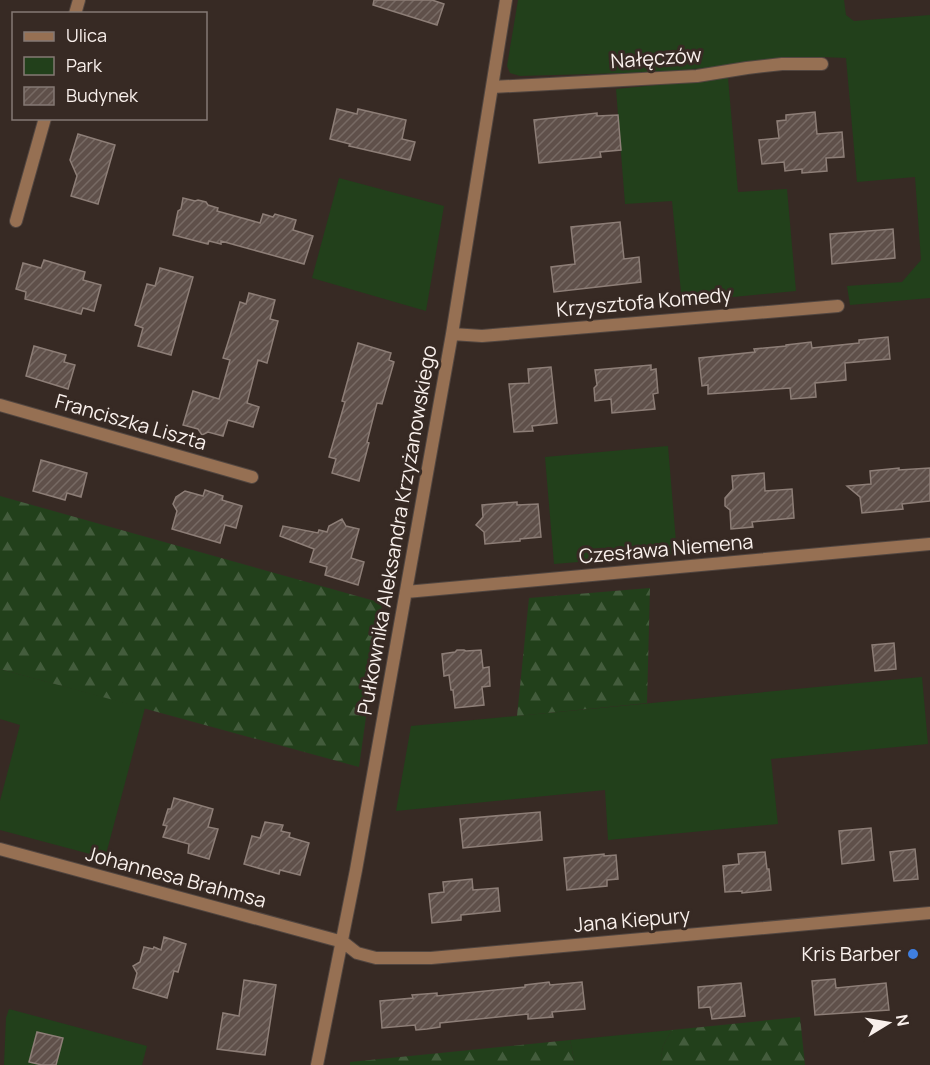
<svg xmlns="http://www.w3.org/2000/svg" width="930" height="1065" font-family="Manrope,sans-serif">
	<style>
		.green { fill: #22401b }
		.forest { fill: url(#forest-firs) }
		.building { fill: url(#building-hatch); stroke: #8d7e77; stroke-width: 1.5 }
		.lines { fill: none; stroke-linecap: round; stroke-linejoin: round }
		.street-casing { stroke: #524640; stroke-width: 14 }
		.street { stroke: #967053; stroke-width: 12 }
		.shop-dot { fill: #3f7fe0; stroke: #372a24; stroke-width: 2 }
		.labels { text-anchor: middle; stroke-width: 6; stroke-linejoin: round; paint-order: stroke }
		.street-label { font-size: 20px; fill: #f9f0ec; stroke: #372a24 }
		.poi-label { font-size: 20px; fill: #f9f0ec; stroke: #372a24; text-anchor: end }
	</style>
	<defs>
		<pattern id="forest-firs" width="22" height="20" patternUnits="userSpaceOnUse" patternTransform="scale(1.5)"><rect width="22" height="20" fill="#22401b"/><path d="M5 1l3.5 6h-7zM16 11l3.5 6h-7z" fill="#435c3c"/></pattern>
		<pattern id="building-hatch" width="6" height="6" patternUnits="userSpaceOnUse" patternTransform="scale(1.5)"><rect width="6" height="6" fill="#5f504a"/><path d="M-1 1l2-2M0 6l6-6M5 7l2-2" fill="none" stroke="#776a64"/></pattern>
	</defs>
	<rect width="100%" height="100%" fill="#372a24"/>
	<path class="green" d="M518,0H844L846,15L854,21L930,15V298L850,305L847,286L902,282L921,260L915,177L857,182L846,58L822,57L660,72L520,76L510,73L507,66Z
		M728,78L738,192L787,189L796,291L682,302L672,201L625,204L616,89Z
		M339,178L444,206L426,311L312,278Z
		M668,446L677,554L554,564L545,457Z
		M0,669L145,708L105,858L0,830V801L20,725L0,719Z
		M922,677L928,744L771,759L778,824L608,840L605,790L396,811L411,726Z
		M9,1009L147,1046L142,1065H4L6,1018Z
		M672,1030L663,1046L660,1065H575L570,1040Z"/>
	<path class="forest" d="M0,496L382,603L359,767L0,669Z
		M650,588L647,703L517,716L529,598Z
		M800,1017L805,1065H660L663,1046L672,1030Z
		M570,1040L575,1065H350V1062Z"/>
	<path class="building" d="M374,0H432L444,4L437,25L373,5Z
		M337,109L357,114L358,109L406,120L402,139L415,142L410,160L349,146L350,144L330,139Z
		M815,112L817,134L842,132L844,157L826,158L827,171L802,173V169L785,171L784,162L762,164L759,140L779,138L777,121L786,120V115Z
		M597,113V116L618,115L621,150L600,152L601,157L539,163L534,120Z
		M78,134L115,145L98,204L71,196L77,176L70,160Z
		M183,198L195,201L198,200L206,202L208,205L218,208L217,211L260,223L263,214L273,217L275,214L296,220L293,230L313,236L304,264L221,241V244L209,241L208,244L173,235L178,211L181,209Z
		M620,222L624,259L639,257L641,282L554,292L551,267L575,264L571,227Z
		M893,229L895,258L832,264L830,234Z
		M44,260L85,272L83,280L101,285L94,311L83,308L81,314L25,299L26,292L16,289L23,263L41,268Z
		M160,268L193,277L171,355L138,346L143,328L135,325L147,284L155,286Z
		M249,293L275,300L270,319L278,321L267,363L258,360L247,403L259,407L253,427L228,420L223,436L208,432L202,435L198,429L183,425L193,391L219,399L230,360L223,358L230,336L240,302L246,304Z
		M888,337L890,359L845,363L846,380L815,383L816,397L791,399L790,388L708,394V385L702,386L699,358L755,352L754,349L786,346V345L811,342L812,348L859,343V340Z
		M358,343L391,353L389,360L394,362L382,404L377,403L367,442L369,443L359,481L332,473L336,459L329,457L345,402L342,401Z
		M34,346L66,355L64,362L75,365L68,389L26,376Z
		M651,365V370L656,369L658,393L653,394L655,409L612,413L611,399L595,401L594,388L597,385L595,370Z
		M551,367L557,423L532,426L533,431L514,432L509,384L529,383L528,369Z
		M41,460L87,473L81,497L67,493L65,500L33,491Z
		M899,468V470L930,468V501L902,504L903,509L862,513L860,497L847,486L871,484L870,471Z
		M764,473L765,491L792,489L794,518L752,522L753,527L731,529L730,510L725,506V498L733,489L732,476Z
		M205,490L223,496L222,500L242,506L236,528L225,525L220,543L172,529L177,511L173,504L176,497L185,491L203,496Z
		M517,502V505L538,504L541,537L520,539V541L485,544L484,532L476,525L483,517L482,505Z
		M342,519L346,526L359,529L351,558L364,562L358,585L325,575L327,567L310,562L314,549L280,536L283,526L318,533L319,530L327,532L329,526Z
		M894,643L896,669L875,671L872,645Z
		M457,650H464L466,651L481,650L483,668L489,667L490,686L482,687L484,705L455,708L453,690H451L449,675L444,676L442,654L455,652Z
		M174,798L213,809L208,827L218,829L209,859L188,853L189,844L163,837L167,826L163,825L168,809H171Z
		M540,812L542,840L463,848L460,819Z
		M265,822L283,825L281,831L290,833L289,837L309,843L300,875L280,870L279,874L244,864L252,836L260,838Z
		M871,828L874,860L842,864L839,831Z
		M915,849L918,879L894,881L890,852Z
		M765,852L767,869H769L771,890L742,893V891L725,892L723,866L739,864L738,854Z
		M604,854V856L616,855L618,879L607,880V886L567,890L564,858Z
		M472,879L473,890L498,888L500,911L461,915V920L432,923L429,894L444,892L443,882Z
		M164,937L186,944L178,972L174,971L167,998L133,988L137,973L133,966L140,962L144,947L153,949L154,947L161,950Z
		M835,979L836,988L886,983L889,1010L815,1015L812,981Z
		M244,980L276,985L265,1055L217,1049L223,1013L239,1016Z
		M549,982L550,985L582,982L585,1009L552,1012L553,1017L528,1019V1014L440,1023V1027L427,1029L416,1030L415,1025L382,1028L380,1001L413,998L412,995L437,993V996L525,987V985Z
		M741,983L745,1016L712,1019L710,1007L699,1008L698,987Z
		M37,1032L63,1038L56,1065H42L29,1062Z"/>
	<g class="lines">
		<g class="street-casing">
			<path id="street" d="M75,14L79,0
				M492,87L697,76L747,68L782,64H822
				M16,221L45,118
				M452,334L482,336L838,306
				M0,405L252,477
				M406,592L930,544
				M0,849L343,942L357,953L376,958H431L930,913
				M317,1065L356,870L452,334L506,0"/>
		</g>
		<use href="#street" class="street"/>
	</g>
	<circle class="shop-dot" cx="913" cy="954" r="6"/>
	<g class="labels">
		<g class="street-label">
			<text transform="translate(656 58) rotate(-4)" y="7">Nałęczów</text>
			<text transform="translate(644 302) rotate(-5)" y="7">Krzysztofa Komedy</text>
			<text transform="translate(131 422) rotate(16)" y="7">Franciszka Liszta</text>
			<text transform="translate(397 530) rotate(-80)" y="7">Pułkownika Aleksandra Krzyżanowskiego</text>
			<text transform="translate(666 549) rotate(-5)" y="7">Czesława Niemena</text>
			<text transform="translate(176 877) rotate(15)" y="7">Johannesa Brahmsa</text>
			<text transform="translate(632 920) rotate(-5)" y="7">Jana Kiepury</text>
		</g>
		<g class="poi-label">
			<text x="901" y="961">Kris Barber</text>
		</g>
	</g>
	<rect x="12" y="12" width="195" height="108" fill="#372a24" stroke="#857974" stroke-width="1.5"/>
	<rect x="24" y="32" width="30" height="9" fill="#967053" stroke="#857974" stroke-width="1.5"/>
	<text x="66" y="42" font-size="18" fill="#f9f0ec">Ulica</text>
	<rect x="24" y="57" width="30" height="18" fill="#22401b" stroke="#857974" stroke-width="1.5"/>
	<text x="66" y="72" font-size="18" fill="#f9f0ec">Park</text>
	<rect x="24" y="87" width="30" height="18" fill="url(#building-hatch)" stroke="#857974" stroke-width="1.5"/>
	<text x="66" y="102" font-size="18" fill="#f9f0ec">Budynek</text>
	<g transform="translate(888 1023) rotate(79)" stroke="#372a24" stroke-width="4.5" paint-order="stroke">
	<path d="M0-4.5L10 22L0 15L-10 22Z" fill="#f9f0ec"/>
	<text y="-9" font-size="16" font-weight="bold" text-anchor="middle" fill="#f9f0ec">N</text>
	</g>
</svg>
